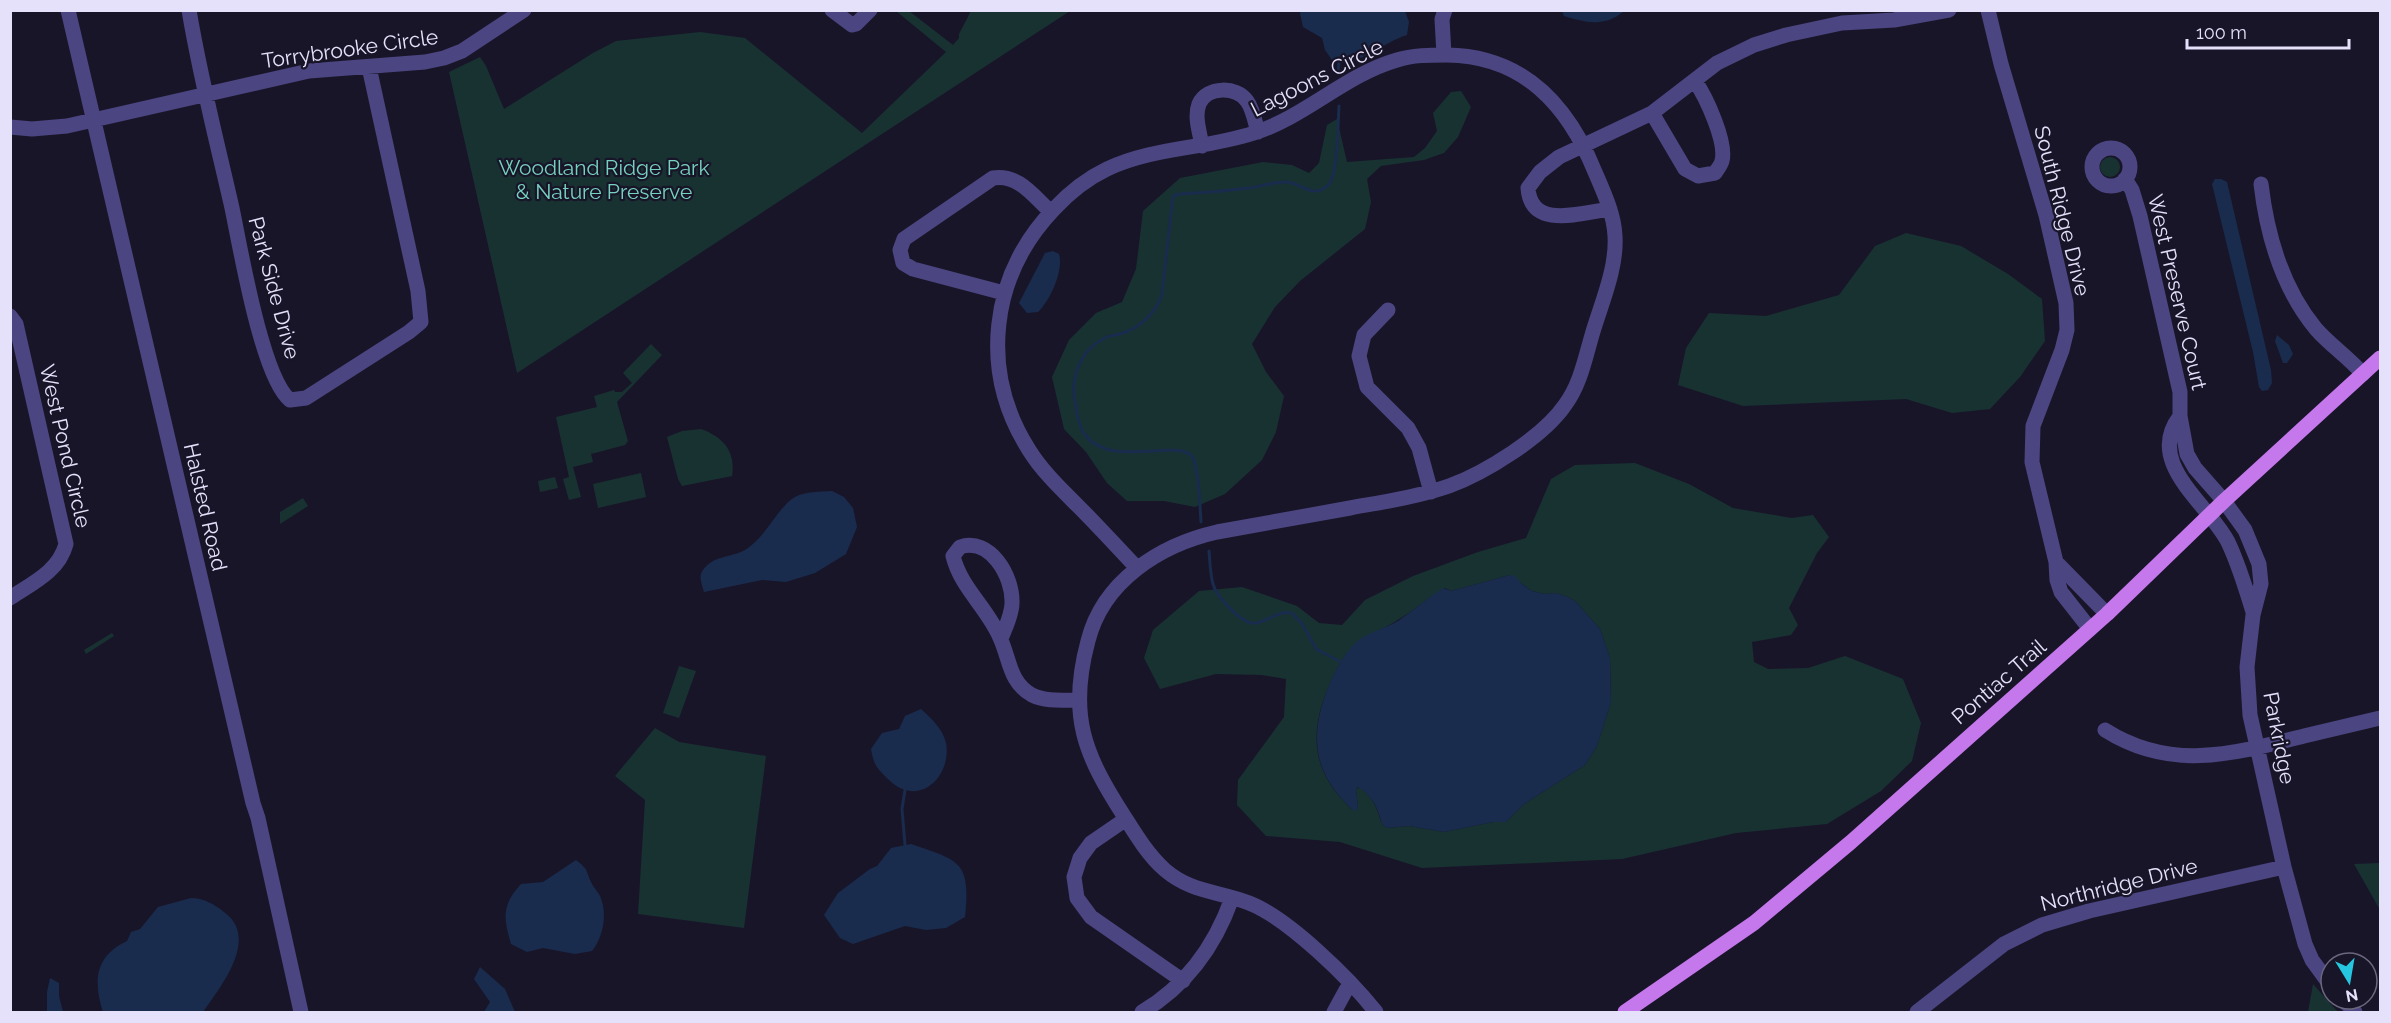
<svg xmlns="http://www.w3.org/2000/svg" width="2391" height="1023" font-family="Raleway,sans-serif">
	<style>
		.green { fill: #183232; fill-rule: evenodd }
		.water { fill: #192c4d }
		.lines { fill: none; stroke-linecap: round; stroke-linejoin: round }
		.stream { stroke: #192c4d; stroke-width: 3 }
		.minor { stroke: #4b4681; stroke-width: 15 }
		.major { stroke: #c577ec; stroke-width: 15 }
		.labels { text-anchor: middle; stroke-width: 4.5; stroke-linejoin: round; paint-order: stroke }
		.street-label { font-size: 21px; fill: #e5e1fb; stroke: #191529 }
		.park-label { font-size: 21px; fill: #75d2bf; stroke: #191529 }
	</style>
	<rect width="100%" height="100%" fill="#191529"/>
	<path class="green" d="M896,11H909L953,45L959,38V34L971,11H1070L517,373L449,72L480,57L486,66L504,109L593,53L616,41L700,32L745,38L862,133L946,52Z
		M1461,91L1471,107L1458,137L1444,153L1424,160L1381,166L1367,179L1371,202L1365,229L1300,281L1275,307L1252,344L1266,372L1284,396L1276,432L1262,460L1225,494L1195,507L1164,501H1127L1107,483L1086,452L1064,429L1052,377L1069,340L1096,313L1122,302L1136,269L1143,211L1180,178L1263,162L1292,165L1309,173L1319,163L1327,125L1337,119L1347,162L1414,157L1425,148L1437,131L1433,113L1451,92Z
		M2100 167a10 10 0 1 1 20 0a10 10 0 1 1-20 0Z
		M1906,233L1961,246L2008,274L2042,299L2045,341L2020,377L1990,409L1952,413L1906,399L1743,406L1678,385L1686,348L1709,313L1766,316L1839,295L1875,246Z
		M651,344L662,355L617,402L628,441L625,445L591,454L593,462L573,467L581,497L569,500L563,479L569,477L556,417L597,407L594,396L614,390L615,392H622L632,383L623,373Z
		M701,429C723,437 736,451 732,476L682,486L678,479L667,437L682,431Z
		M1635,463L1689,484L1733,508L1792,518L1813,515L1829,537L1817,553L1789,608L1798,625L1791,635L1752,642L1754,662L1768,669L1808,668L1845,656L1903,679L1921,723L1912,761L1881,791L1827,824L1736,833L1622,859L1422,868L1340,842L1266,836L1237,805L1238,780L1284,717L1286,679L1262,675L1216,674L1160,689L1144,658L1153,630L1199,591L1242,587L1297,606L1319,623L1342,625L1365,600L1413,576L1478,552L1526,538L1551,479L1575,465ZM1510,575L1532,591L1545,594L1556,593L1568,597L1575,601L1600,629L1610,658L1611,702L1597,746L1585,765L1524,804L1506,822H1493L1444,832L1409,826L1387,828L1382,824C1377,809 1373,796 1359,787L1356,789L1358,808L1353,810C1312,774 1308,734 1329,686C1335,672 1342,657 1353,647C1366,635 1382,630 1396,621C1414,611 1428,597 1445,588L1451,591Z
		M641,473L646,497L598,508L593,484Z
		M555,477L558,488L540,492L538,481Z
		M303,498L308,506L280,524V512Z
		M112,633L114,636L86,654L84,650Z
		M679,666L696,671L679,718L663,713Z
		M655,728L679,742L766,756L744,928L638,914L645,800L615,776Z
		M2380,863V910L2354,864Z
		M2313,984L2338,1012H2308Z"/>
	<path class="water" d="M1302,11H1405L1409,22L1407,35C1378,44 1364,67 1332,60L1325,50L1322,38L1303,27L1300,13Z
		M1562,11H1624C1606,27 1586,23 1564,16Z
		M2215,179H2221L2227,182L2271,370L2272,383L2268,390L2262,391L2259,387L2253,352L2212,184Z
		M1053,251L1059,254C1064,270 1050,301 1038,312L1027,313L1019,303L1045,253Z
		M2277,335L2289,345L2293,354L2287,363H2283L2275,341Z
		M832,491L844,497L853,508L857,527L846,554L815,573L786,582L762,580L704,592C702,584 698,577 703,570C714,554 735,558 748,548C767,535 778,507 795,497C806,491 820,492 832,491Z
		M1510,575L1515,576L1522,584L1532,591L1545,594L1556,593L1568,597L1575,601L1600,629L1610,658L1611,702L1597,746L1585,765L1524,804L1506,822H1493L1444,832L1409,826L1387,828L1382,824C1378,809 1373,796 1358,787L1356,789L1358,808L1356,811L1353,810C1315,776 1309,740 1326,693C1332,676 1341,659 1353,645C1365,633 1384,629 1398,621C1413,611 1427,598 1443,588L1451,591Z
		M921,709C931,718 943,729 946,743C952,776 919,809 889,780C877,768 874,766 871,749L882,733L899,729L905,716Z
		M911,844C959,861 971,860 965,917L946,928L926,930L905,926L853,944L840,938L824,915L838,893L870,869L877,866L891,848Z
		M576,860C590,871 585,870 592,884C594,888 598,892 600,896C608,914 603,937 592,951L575,954L543,948L527,952L511,944C503,917 502,905 521,884L543,882Z
		M191,898C203,898 214,904 224,912C260,938 221,986 203,1012H103C93,981 95,956 127,941L131,932L140,929L158,907Z
		M480,967L505,989L515,1012H484L490,1002L474,979Z
		M50,978L59,983V996L63,1012H47V992Z"/>
	<g class="lines">
		<path class="stream" d="M1338,71L1339,62
			M1201,522C1200,507 1199,471 1193,458C1182,437 1112,469 1086,436C1078,427 1077,412 1075,401C1070,377 1081,350 1103,339C1108,335 1114,336 1120,334C1140,328 1156,313 1162,294L1173,196L1180,194C1203,193 1226,191 1249,188C1262,186 1274,182 1286,182C1301,182 1313,201 1329,184C1338,174 1338,121 1339,106
			M1209,551C1210,562 1210,573 1213,584C1216,596 1243,626 1256,623C1268,621 1279,610 1292,613L1303,625L1316,649L1341,662
			M905,845L902,809L905,790"/>
		<path class="minor" d="M68,10L253,803L258,818L301,1012
			M189,10C200,77 217,142 232,208C240,246 262,378 290,400L306,398L409,332L421,322L418,291L369,67
			M832,10L852,25L856,24L870,10
			M1988,10L2001,64L2046,215L2066,303L2067,330L2062,350L2033,426L2032,462L2056,562L2057,580L2061,592L2090,629
			M1444,55L1442,19L1445,10
			M1652,113L1685,169L1698,176L1715,173C1717,170 1721,165 1722,161C1727,142 1706,97 1695,81
			M10,127L32,129L67,126L309,71L425,62L444,58L462,51L524,10
			M1202,146C1200,133 1194,117 1199,104C1207,86 1237,86 1247,101C1253,109 1255,122 1258,132
			M2092 167a19 19 0 1 1 38 0a19 19 0 1 1-38 0Z
			M2125,179L2132,190L2140,216L2180,392V416L2187,454L2195,468L2224,501L2245,530L2259,564L2261,584L2253,615L2247,667L2250,715L2284,867L2305,944L2312,960L2331,986
			M2261,184C2267,235 2283,289 2316,329C2330,345 2348,357 2363,374
			M1610,209C1581,213 1531,230 1528,188L1540,172L1559,157L1652,113L1717,63L1754,45L1786,35L1842,23L1894,20L1949,10
			M1004,293L913,269L903,263L900,250L904,239L993,178C1019,174 1033,196 1051,212
			M1388,310L1364,335L1359,356L1367,387L1408,428L1419,448L1431,492
			M10,316L16,324L66,544C59,571 33,583 10,598
			M2180,416C2144,463 2208,503 2228,542C2239,565 2246,589 2253,612
			M2056,562L2107,614
			M1137,568C1118,548 1099,527 1079,507C1061,489 1042,471 1029,450C979,371 990,276 1054,209C1069,193 1086,179 1107,169C1153,147 1206,149 1254,133C1305,117 1345,75 1397,60C1413,55 1430,55 1447,55C1524,56 1568,105 1595,172C1604,193 1614,214 1615,236C1617,269 1601,304 1592,335C1585,359 1580,385 1565,405C1543,437 1485,473 1449,486C1417,497 1383,502 1350,508C1305,516 1261,524 1217,532C1160,545 1103,581 1088,641C1068,715 1084,754 1124,816C1136,835 1148,855 1165,870C1192,893 1219,891 1249,903C1288,918 1350,979 1376,1012
			M1001,639C1005,628 1012,615 1012,603C1013,576 990,537 960,547L953,556C961,589 989,609 1001,640C1010,661 1010,683 1032,695C1046,702 1063,700 1078,700
			M2105,730C2171,772 2234,754 2304,736C2330,730 2355,724 2380,718
			M1126,819L1091,843L1080,858L1074,877L1077,898L1091,917L1183,981
			M2342,999L2355,1012
			M1142,1012C1186,986 1215,946 1232,898
			M1334,1012L1346,990L1352,985
			M1917,1012L2004,944L2042,925L2089,911L2284,867"/>
		<path class="major" d="M1625,1012L1754,923L1851,842L2107,614L2224,501L2380,358"/>
	</g>
	<g class="labels">
		<g class="street-label">
			<text transform="translate(350 49) rotate(-8)" y="7">Torrybrooke Circle</text>
			<text transform="translate(1317 78) rotate(-27)" y="7">Lagoons Circle</text>
			<text transform="translate(2062 211) rotate(76)" y="7">South Ridge Drive</text>
			<text transform="translate(274 288) rotate(75)" y="7">Park Side Drive</text>
			<text transform="translate(2177 292) rotate(77)" y="7">West Preserve Court</text>
			<text transform="translate(65 446) rotate(77)" y="7">West Pond Circle</text>
			<text transform="translate(205 507) rotate(77)" y="7">Halsted Road</text>
			<text transform="translate(1999 682) rotate(-41)" y="7">Pontiac Trail</text>
			<text transform="translate(2279 738) rotate(79)" y="7">Parkridge</text>
			<text transform="translate(2119 885) rotate(-14)" y="7">Northridge Drive</text>
		</g>
		<g class="park-label">
			<text x="604" y="175">Woodland Ridge Park<tspan x="604" dy="24">&amp; Nature Preserve</tspan></text>
		</g>
	</g>
	<rect width="2391" height="1023" fill="none" stroke="#e5e1fb" stroke-width="24"/>
	<g transform="translate(2349 981) rotate(169)"><circle r="28" fill="#191529" stroke="#6b677d" stroke-width="1.5"/>
	<path d="M0-4.5L10 22L0 15L-10 22Z" fill="#27c6e0"/>
	<text y="-9" font-size="16" font-weight="bold" text-anchor="middle" fill="#e5e1fb">N</text>
	</g>
	<path d="M2187 39v9h162v-9" fill="none" stroke="#e5e1fb" stroke-width="3"/>
	<text x="2196" y="39" font-size="18" fill="#e5e1fb" stroke="#191529" stroke-width="4.5" paint-order="stroke">100 m</text>
</svg>
